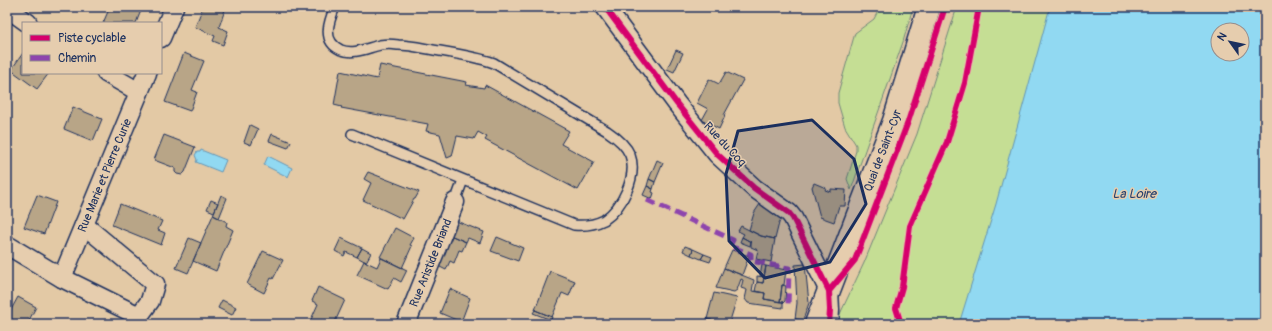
<svg xmlns="http://www.w3.org/2000/svg" width="1272" height="331" font-family="Pangolin,sans-serif">
	<style>
		.green { fill: #c5de94; stroke: #708679; fill-rule: evenodd }
		.water { fill: #91d9f2; stroke: #6295b7; fill-rule: evenodd }
		.building { fill: #b8a587; stroke: #1b2f5e }
		.lines { fill: none; stroke-linecap: round; stroke-linejoin: round }
		.lane-casing { stroke: #1b2f5e; stroke-width: 12 }
		.street-casing { stroke: #1b2f5e; stroke-width: 21 }
		.primary-casing { stroke: #1b2f5e; stroke-width: 25 }
		.lane { stroke: #e6cdae; stroke-width: 9 }
		.street { stroke: #e6cdae; stroke-width: 18 }
		.primary { stroke: #e6cdae; stroke-width: 22 }
		.quiet { stroke: #8e44ad; stroke-width: 5; stroke-dasharray: 10 5; stroke-linecap: butt }
		.cycleway-casing { stroke: #e6cdae; stroke-width: 8 }
		.cycleway { stroke: #d6006c; stroke-width: 6 }
		.marked { fill: #1b2f5e; fill-opacity: 0.2; stroke: #1b2f5e; stroke-width: 3; stroke-linejoin: round }
		.labels { text-anchor: middle; stroke-width: 3; stroke-linejoin: round; paint-order: stroke }
		.street-label { font-size: 12px; fill: #1b2f5e; stroke: #e6cdae }
		.water-label { font-size: 13px; font-style: italic; fill: #27406d; stroke: #e6cdae }
	</style>
	<rect width="100%" height="100%" fill="#e3c9a5"/>
	<filter id="ink" filterUnits="userSpaceOnUse"><feTurbulence type="fractalNoise" baseFrequency=".025" numOctaves="2"/><feDisplacementMap in="SourceGraphic" scale="8" xChannelSelector="R" yChannelSelector="G"/><feConvolveMatrix kernelMatrix="1 2 1 2 8 2 1 2 1" color-interpolation-filters="sRGB"/></filter>
	<g filter="url(#ink)">
		<path class="green" d="M880,7H913L903,42L851,190L847,179L856,151V145L845,127L838,103V93L855,33L874,19Z
			M957,7H1265V324H837L840,314L864,263L917,134ZM1218,30H1242V54H1218Z"/>
		<path class="water" d="M1050,7H1265V324H959L996,204ZM1218,30H1242V54H1218Z
			M201,150L226,160L221,172L196,162L197,160L195,155L197,152H200Z
			M268,156L292,168L288,177L264,165Z"/>
		<path class="building" d="M110,7H140L142,8L136,23H103Z
			M203,7H226L219,27L228,31L223,45L213,41L215,36L195,27Z
			M676,50L683,53L674,72L667,69Z
			M23,53V73H49L37,89L11,70Z
			M184,53L204,61L192,90L197,92L190,111L165,102Z
			M380,65L467,82L466,85L484,88L485,85L569,131L561,144L594,162L578,190L485,140L487,137L478,132L474,139L457,136L452,156L447,158L440,134L426,131L428,124L341,108L342,107L334,105L340,71L377,79Z
			M726,72L743,80L724,115L725,116L719,129L702,120L708,109L697,103L709,79L719,84Z
			M73,107L102,119L93,141L64,129Z
			M250,125L258,129L251,145L244,142Z
			M272,134L291,142L288,148L269,141Z
			M164,135L195,147L185,172L182,175L177,174L175,172V168L154,160Z
			M657,160L663,163L655,182L649,179Z
			M368,172L419,192L415,199H414L403,219L363,200L371,183L364,179Z
			M649,179L655,182L653,189L647,186Z
			M814,183L826,188L825,190L831,192V189L846,190L845,206H839L834,222L820,217L812,187Z
			M647,186L653,189L652,192L654,193L652,199L643,195Z
			M37,195L56,202L44,234L24,227Z
			M221,195L227,198L219,218L213,215Z
			M211,200L218,203L214,212L207,209Z
			M120,204L162,221L158,230L165,233L161,245L112,225Z
			M760,204L765,208L767,205L782,217L779,223L775,239L761,236L749,230L754,213Z
			M213,215L227,222L226,226L233,230L216,271L193,261Z
			M456,221L484,232L480,243L468,238L466,242L450,235Z
			M741,226L761,236L775,239L771,262L756,259L758,250L751,247V242L742,237L744,234L738,231Z
			M395,228L414,238L410,245L412,246L402,268L380,257Z
			M450,235L466,242L462,251L459,250L454,263L450,261L446,270L438,266Z
			M497,237L523,248L518,261L491,251Z
			M742,237L751,242L750,246L740,242Z
			M189,238L201,243L188,273L176,268Z
			M341,238L362,248L357,257L346,252L344,256L335,251Z
			M685,246L693,249L691,255L683,251Z
			M362,248L371,253L366,262L357,257Z
			M693,249L704,254L701,259L691,255Z
			M732,250L749,256L742,275L724,268Z
			M263,251L283,260L273,279L271,278L264,293L247,284Z
			M704,254L712,257L710,262L701,259Z
			M381,258L407,270L401,282L394,278L388,289L357,275L364,261L377,267Z
			M805,264L809,303L803,320L795,319L797,303L795,265Z
			M762,265L766,266L764,277L760,276Z
			M766,266L786,270L784,285H782L780,302L764,299L765,293L755,291L757,282L763,283Z
			M724,268L754,280L752,291L765,293L764,299L783,302V308L748,303L745,299L747,290L741,288L743,280L741,279L737,290L734,292L716,288Z
			M550,271L575,281L569,296L562,293L552,317L535,310Z
			M757,276L764,277L763,283L757,282Z
			M782,285L786,286L785,301L783,303V302H780Z
			M318,287L345,300L334,324H309L318,304L312,301Z
			M450,289L470,298L461,322L440,313Z
			M714,293L737,298L729,324H725L707,319Z
			M18,297L36,307L27,324H7V317Z
			M222,300L236,307L232,315L218,308Z
			M535,310L552,317L551,320L533,313Z
			M707,319L725,324H705Z"/>
		<g class="lines">
			<g class="lane-casing">
				<path id="lane" d="M335,7C329,21 321,41 341,50C354,55 367,48 380,45C385,44 392,44 398,45C412,45 426,49 440,51C458,54 477,57 494,63L607,131C616,137 626,145 630,155C638,176 622,208 604,220C594,225 584,226 574,225L352,134
					M455,202L463,180"/>
			</g>
			<g class="street-casing">
				<g id="street">
					<path d="M605,7L677,104L717,154L754,188L789,213L793,218L829,291L830,310L829,324"/>
					<path d="M7,8L28,23"/>
					<path d="M161,38L174,7"/>
					<path d="M106,73L139,92"/>
					<path d="M7,245L62,278L139,316L150,301L155,284L84,225"/>
					<path id="s1" d="M62,278L147,73"/>
					<path id="s2" d="M406,324L455,202"/>
				</g>
			</g>
			<g class="primary-casing">
				<g id="primary">
					<path id="s3" d="M816,324L894,121L929,7"/>
				</g>
			</g>
			<use href="#lane" class="lane"/>
			<use href="#street" class="street"/>
			<use href="#primary" class="primary"/>
			<path class="quiet" d="M647,200L733,240L730,246L751,254V261L789,268L788,306"/>
			<g class="cycleway-casing">
				<path id="cycleway" d="M605,7L677,104L717,154L754,188L789,213L793,218L829,291L830,310L829,324
					M829,291L855,260L908,122L945,7
					M901,324L896,308L902,287L910,226L947,142L965,83L979,7"/>
			</g>
			<use href="#cycleway" class="cycleway"/>
		</g>
	</g>
	<path class="marked" d="M812,120L854,159L866,204L830,262L765,278L729,241L726,174L738,131Z"/>
	<g class="labels">
		<g class="street-label">
			<text transform="translate(725 144) rotate(47)" y="4">Rue du Coq</text>
			<text dy="4" stroke="none"><textPath href="#s3" startOffset="186">Quai de Saint-Cyr</textPath></text>
			<text dy="4" stroke="none"><textPath href="#s1" startOffset="111">Rue Marie et Pierre Curie</textPath></text>
			<text dy="4" stroke="none"><textPath href="#s2" startOffset="66">Rue Aristide Briand</textPath></text>
		</g>
		<g class="water-label">
			<text x="1134" y="198">La Loire</text>
		</g>
	</g>
	<rect width="1272" height="331" fill="none" stroke="#e6cdae" stroke-width="24"/>
	<rect x="12" y="12" width="1248" height="307" fill="none" stroke="#1b2f5e" stroke-width="1.5" filter="url(#ink)"/>
	<rect x="22" y="22" width="140" height="52" fill="#e6cdae" stroke="#958e8e"/>
	<rect x="30" y="35" width="20" height="6" fill="#d6006c" stroke="#958e8e"/>
	<text x="58" y="42" font-size="12" fill="#1b2f5e">Piste cyclable</text>
	<rect x="30" y="55" width="20" height="6" fill="#8e44ad" stroke="#958e8e"/>
	<text x="58" y="62" font-size="12" fill="#1b2f5e">Chemin</text>
	<g transform="translate(1230 42) rotate(303)"><circle r="19" fill="#e6cdae" stroke="#958e8e"/>
	<path d="M0-3L7 15L0 10L-7 15Z" fill="#1b2f5e"/>
	<text y="-6" font-size="11" font-weight="bold" text-anchor="middle" fill="#1b2f5e">N</text>
	</g>
</svg>
